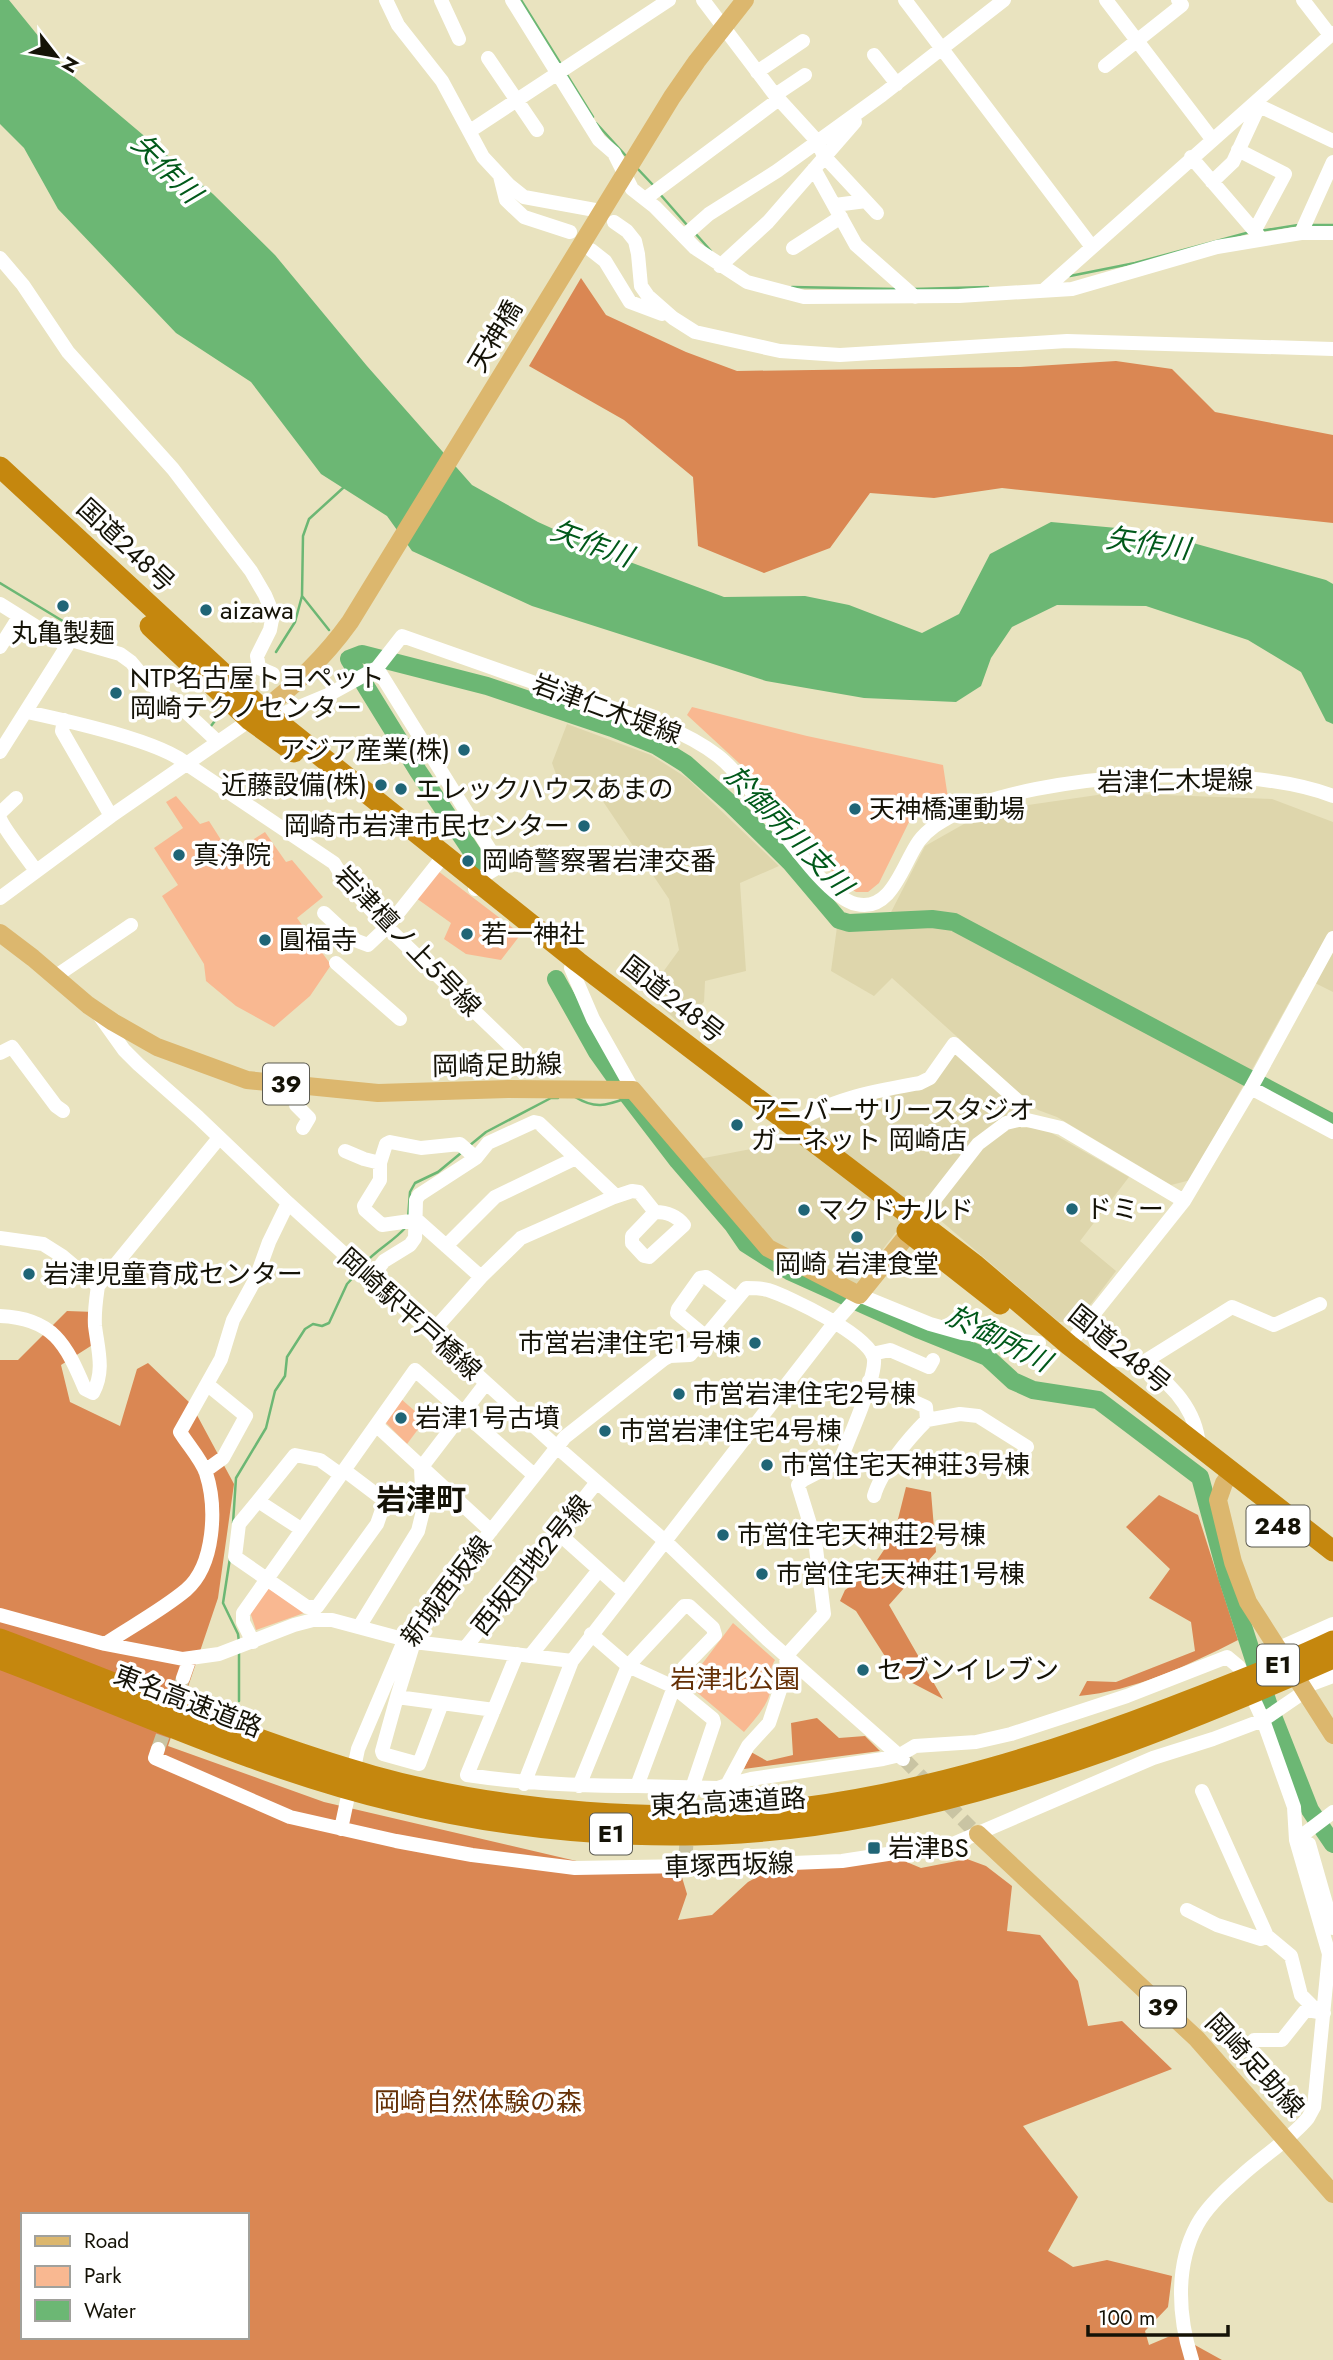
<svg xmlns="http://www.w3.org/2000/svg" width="1333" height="2360" font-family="Jost,'Noto Sans JP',sans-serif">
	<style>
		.built { fill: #ded6ac }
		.green { fill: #f9b891 }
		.forest { fill: #da8753; fill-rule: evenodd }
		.water { fill: #6cb774 }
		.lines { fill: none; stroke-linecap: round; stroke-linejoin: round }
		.stream { stroke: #6cb774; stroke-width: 2.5 }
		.river { stroke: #6cb774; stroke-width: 18 }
		.minor-tunnel { stroke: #c9c4a3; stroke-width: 14; stroke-dasharray: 14 7; stroke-linecap: butt }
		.minor { stroke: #fff; stroke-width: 14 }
		.major { stroke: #dcb76e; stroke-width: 18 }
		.highway { stroke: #c5870e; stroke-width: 21 }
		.poi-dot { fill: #206576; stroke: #fff; stroke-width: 2.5 }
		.labels { text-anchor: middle; stroke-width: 7; stroke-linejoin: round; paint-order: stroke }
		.shield { fill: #fff; stroke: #5b5a51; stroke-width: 2 }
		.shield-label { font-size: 24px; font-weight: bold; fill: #151307 }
		.street-label { font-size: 26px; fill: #151307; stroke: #fff }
		.poi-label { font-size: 26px; fill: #151307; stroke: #fff; text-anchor: start }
		.park-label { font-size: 26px; fill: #653006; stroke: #fff }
		.water-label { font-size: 28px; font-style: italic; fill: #01591a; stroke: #fff }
		.quarter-label { font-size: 30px; font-weight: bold; fill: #151307; stroke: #fff }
	</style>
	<rect width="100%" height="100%" fill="#e9e3bf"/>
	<path class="built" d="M567,724L651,755L687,778L779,866L740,883L746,971L705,981L704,1002L679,1023L647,994L679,950L669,899L602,800L561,788L552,763Z
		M1111,793L1272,799L1333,822V992L1303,977L1191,1180L1171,1185L1057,1117L1038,1110L892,978L874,996L831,971L837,927L888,918L925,846L987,811Z
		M954,1051L1017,1103L1021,1128L1041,1127L1129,1177L1080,1241L1116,1271L1078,1321L1059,1322L919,1202L856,1284L782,1252L699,1159L777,1144L809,1116L832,1106L923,1087Z"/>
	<path class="green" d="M692,707L807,736L943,765L948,798L910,820L879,883L868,892H856L843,884L752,775L687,715Z
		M176,796L200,824L209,821L230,854L265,832L286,862L292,860L323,897L297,918L331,965L310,996L274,1027L236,1006L206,981L204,964L162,896L178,885L154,848L183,828L166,802Z
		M438,871L521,934L501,960L466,954L444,939L451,923L416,898Z
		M400,1398L425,1420L407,1444L384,1421Z
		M267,1587L304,1613L256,1630L250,1612Z
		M733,1623L775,1660C766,1676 774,1680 770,1693C766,1708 753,1721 744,1732L687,1684Z"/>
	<path class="forest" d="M581,278L606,315L686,352L737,371L1020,367L1116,361L1172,369L1215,412L1333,435V523L1002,488L934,498L870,493L830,548L764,573L698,546L693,477L624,420L529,366Z
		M67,1311L95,1312L97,1342L61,1365L70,1402L120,1426L137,1369L148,1363L191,1404L234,1484L218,1598L168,1746L324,1802L602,1867L678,1864L687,1894L678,1920L712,1915L748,1882L781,1864L885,1853L921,1868L967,1859L986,1866L1012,1886L1007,1931L1040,1935L1078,1981L1088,2026L1122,2021L1172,2069L1023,2126L1078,2197L1048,2251L1073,2267L1107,2260L1172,2276L1168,2307L1145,2331L1149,2345L1175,2334L1222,2360H0V1360H18ZM23,2215H247V2337H23Z
		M906,1487L931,1492L936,1552L889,1605L943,1699L897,1675L856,1611L840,1601L845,1590L867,1575L894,1535Z
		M1159,1495L1198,1515L1238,1640C1189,1665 1134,1691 1079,1696L1087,1681L1116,1682L1195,1651L1191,1622L1149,1598L1170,1569L1126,1527Z
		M817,1718L839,1738L865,1736L880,1751L744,1769L751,1752L767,1761L793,1755L791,1723Z"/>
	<path class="water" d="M0,0H9L65,69L213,194L275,255L367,366L472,485L538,522L611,555L724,597L805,596L849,605L922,633L959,614L990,554L1051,522L1150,531L1326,580L1333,584V724L1326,721L1301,672L1248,640L1146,606L1057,605L1012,627L991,658L981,686L956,702L864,698L766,681L532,606L412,551L387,516L321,474L251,382L176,333L58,209L24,148L0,124Z"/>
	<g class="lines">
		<path class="stream" d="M521,0L562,66
			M567,75L593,117
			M596,123L627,157
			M636,167L653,185
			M659,193L687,225
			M1312,225H1333
			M1260,231L1298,225
			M694,232L711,251
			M1070,276L1135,263L1250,232
			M792,287L897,289
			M914,289L988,287
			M0,583L71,626L116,643
			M329,630L302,596L303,536L309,519L343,488
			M276,652L295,622L302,596
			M346,653L349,659
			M211,726L220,714
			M575,1097C595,1109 605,1106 627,1098
			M469,1146L486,1132L551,1098H558
			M408,1218L410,1192L415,1183L438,1172L461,1153
			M364,1264C377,1249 393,1242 406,1227
			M233,1523L236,1478L266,1428L275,1391L285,1376L287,1357L305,1329L313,1324L322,1326L329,1323L347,1284L358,1272
			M230,1558L223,1603L238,1634L239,1642
			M239,1652V1701"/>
		<path class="river" d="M482,867L418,771L349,659L362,654L487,686L612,728L657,746L686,764L731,804L790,862L839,920L849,923L932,919L954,922L1333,1123
			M556,979L597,1052L629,1097L678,1161L733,1225L746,1244L789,1271L920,1330L987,1357L1013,1381L1033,1390L1098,1400L1200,1477L1227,1577L1269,1706L1310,1810L1333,1844"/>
		<path class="minor-tunnel" d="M158,1749L183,1678
			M904,1759L971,1828
			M685,1859L692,1788"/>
		<path class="minor" d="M386,0L398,25L442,81L483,157L509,185L524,197L595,210
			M441,0L459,39
			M512,0L599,140L614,153L632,189L655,207L695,248L747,282L804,297L959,296L1072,289L1217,247L1301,233H1333
			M703,0L775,95L817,141L824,156L877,213
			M905,0L1092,247
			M1106,0L1212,139
			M1303,0L1330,35
			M874,55L897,84
			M488,58L537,130
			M1105,66L1182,5L1178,0
			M757,72L803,41
			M775,95L805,75
			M1255,104L1333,141
			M470,131L669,0
			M1238,150L1285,174L1255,230
			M1191,157L1259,236
			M814,169L856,245L915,297
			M500,176L506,200L524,217L570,232
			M1212,182L1233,162L1259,106
			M645,199L779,99
			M835,205L866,201
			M614,222L627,231L635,241L638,254L641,286L648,296L673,318L695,332L780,351L840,355L1067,341L1333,349
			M1301,233L1333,162
			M684,236L709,214L777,171L882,95L1004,0
			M793,248L841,217
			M591,250L605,261L630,302L662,314
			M0,258L23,285L68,352L173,469L251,571L265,595L273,614L270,630L257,656L259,668L273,674
			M720,266L768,222L855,122
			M1043,291L1333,33
			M0,604L67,646L0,752
			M60,640L64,638L120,654L131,662L147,681L186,712L218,742
			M0,647L19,617
			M377,668L500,866L482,877L475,889
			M267,711L280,715L328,695L377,668L402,636C460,656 517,677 575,697C623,713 677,724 718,756C757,786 817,895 856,904C892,913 903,863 919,841C928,829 940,822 953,815C1040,772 1243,761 1333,796
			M27,712C64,720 162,741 188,765L334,863L346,883L387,927L520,1055
			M64,720L62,731L111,816
			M0,813L16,798
			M0,818C2,827 29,860 36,871
			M0,898L111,816L250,720
			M324,913L352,939L368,945L387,927L438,863
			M336,963L400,1019
			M571,968L593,1019L633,1090
			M56,976L131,925
			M99,1015L124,1050L138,1064L198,1117L288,1203L558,1448L665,1541L767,1639L903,1759
			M0,1053L12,1047L56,1106L63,1111
			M298,1086L296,1105L309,1118L303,1128
			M1251,1088L1333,1132
			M791,1126C827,1099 876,1091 920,1083L930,1078L954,1044L1019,1102L1023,1119
			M345,1151L364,1159L380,1163
			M611,1198L632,1191L639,1192L655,1212C667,1212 676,1215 684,1225L649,1257L644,1256L632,1243V1236L655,1212
			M417,1220L382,1225L365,1210L364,1206L380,1180V1163L386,1144L390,1142L421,1148L460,1144L476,1158
			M417,1220L481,1277
			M918,1221L978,1144L1006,1123L1023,1119L1061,1128L1184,1201
			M0,1238L43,1244L62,1256L98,1286
			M446,1246L495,1197L576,1158
			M371,1278L384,1261L410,1245L415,1238L416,1200L419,1195L476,1158L488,1143L534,1122L539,1123L616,1196L521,1238L481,1277L432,1332
			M0,1316C53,1318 66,1344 85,1389L93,1393C105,1371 98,1350 95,1326C94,1312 96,1300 98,1286L219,1138
			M1089,1320C1092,1329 1095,1344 1101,1351C1110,1361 1125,1360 1137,1364C1167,1376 1193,1407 1198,1438
			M706,1337L677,1313L678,1309L700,1278L706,1277L736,1299
			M1069,1345L1184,1201L1251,1088L1333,938
			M872,1354L890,1350L929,1367L933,1360
			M1139,1365L1232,1307L1274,1325L1320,1304
			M869,1381L926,1407L927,1420L960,1414L978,1416L1027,1447
			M376,1425L491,1531
			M205,1471L223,1458L246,1416L208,1385
			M874,1496C881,1471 909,1438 927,1420
			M258,1501L295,1455L320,1460L341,1475
			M301,1529L258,1501L239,1524L235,1557L307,1607H317L377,1524L385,1501L344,1470
			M557,1532L624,1592
			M0,1615L105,1644L183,1659L219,1654L294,1625L313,1620H332L414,1642L572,1661
			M359,1627L418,1531L423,1511L421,1468L486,1383
			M591,1634L628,1666L674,1687L713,1719L714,1723L692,1788
			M253,1642L243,1622V1613L415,1370L534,1475
			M414,1642L397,1697L494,1710
			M105,1644C132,1626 162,1610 186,1590C215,1565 217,1507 206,1473C201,1459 188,1445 180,1432L221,1359L233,1320L256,1278L269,1242L288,1203
			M465,1648L597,1482
			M1277,1649L1333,1624
			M517,1654L467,1775C526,1784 578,1786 637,1786L674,1687L684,1667L715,1635L713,1628L689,1606H684L628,1666L579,1786
			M530,1656L599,1570
			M183,1678L190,1658
			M1301,1688L1333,1676
			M397,1697L382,1751L383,1754L419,1764L442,1703
			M158,1749L155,1758L290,1817L396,1841L472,1855L575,1868L744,1865L842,1861L953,1844L1153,1758L1213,1739L1263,1720L1304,1692
			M524,1784L572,1661L835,1322L859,1295L930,1324L962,1333L1039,1343
			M727,1785L751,1779L883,1759L900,1755L915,1746L976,1742L1011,1734L1127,1696L1227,1657L1239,1667L1263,1720L1294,1807L1296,1840L1329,1954L1314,2107L1308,2118C1289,2141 1262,2156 1240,2177C1225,2190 1206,2208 1197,2225C1175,2266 1178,2317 1192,2360
			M637,1786L718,1788L727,1785L748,1746L769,1723L787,1669L786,1656
			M1202,1791L1267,1936L1291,1956L1301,1995L1312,2006L1313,2011L1324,2013
			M341,1829L358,1749L404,1641L565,1437L664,1359L670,1356L690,1355L746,1288C754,1288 761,1288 768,1290C790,1297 871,1336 874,1359C876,1379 848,1440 840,1461L803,1480L798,1485L815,1540L824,1614L786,1656
			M1296,1840L1309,1844L1333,1928
			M1296,1840L1333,1812
			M1187,1910L1217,1925L1261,1939L1267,1936
			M1254,2040H1282L1305,2011H1313"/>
		<path class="major" d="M252,718C291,690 322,661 350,622L672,97L697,61L745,0
			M0,933L33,958L88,1005L113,1022L157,1047L247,1080L378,1093L508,1089L633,1090L768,1248L859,1295L918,1222
			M1232,1472L1224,1483L1218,1500L1233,1562L1248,1602L1333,1735
			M978,1834L1197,2039L1333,2194"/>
		<path class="highway" d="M0,467L263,710L578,962L974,1264L1069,1345L1333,1551
			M150,626L250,720L294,752
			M907,1231L1000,1304
			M0,1639C124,1685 245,1740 373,1776C505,1813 666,1825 802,1808C930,1791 1052,1753 1172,1707C1226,1686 1281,1666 1333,1641
			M0,1659C130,1708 258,1769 394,1801C549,1839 714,1847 871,1816C1031,1785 1184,1724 1333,1658"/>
	</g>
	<g class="poi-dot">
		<circle cx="63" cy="606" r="7"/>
		<circle cx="206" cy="610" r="7"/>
		<circle cx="116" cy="693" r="7"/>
		<circle cx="464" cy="750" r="7"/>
		<circle cx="381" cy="785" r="7"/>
		<circle cx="401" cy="789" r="7"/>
		<circle cx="855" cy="809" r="7"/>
		<circle cx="584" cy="826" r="7"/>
		<circle cx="179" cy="855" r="7"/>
		<circle cx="468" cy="861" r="7"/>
		<circle cx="467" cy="934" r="7"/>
		<circle cx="265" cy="940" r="7"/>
		<circle cx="737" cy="1125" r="7"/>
		<circle cx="1072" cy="1209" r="7"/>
		<circle cx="804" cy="1210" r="7"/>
		<circle cx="857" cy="1237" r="7"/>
		<circle cx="29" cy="1274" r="7"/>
		<circle cx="755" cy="1343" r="7"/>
		<circle cx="679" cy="1394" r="7"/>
		<circle cx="401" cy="1418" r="7"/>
		<circle cx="605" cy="1431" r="7"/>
		<circle cx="767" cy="1465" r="7"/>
		<circle cx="723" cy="1535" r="7"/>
		<circle cx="762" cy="1574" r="7"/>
		<circle cx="863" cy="1670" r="7"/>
		<rect x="867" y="1841" width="14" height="14" rx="3.5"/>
	</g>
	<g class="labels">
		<g class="shield">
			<rect x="263" y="1063.5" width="46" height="41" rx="5"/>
			<rect x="1246.5" y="1505.5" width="63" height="41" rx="5"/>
			<rect x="1257" y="1644.5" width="42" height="41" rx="5"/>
			<rect x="590" y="1813.5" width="42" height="41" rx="5"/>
			<rect x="1140" y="1986.5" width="46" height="41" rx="5"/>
		</g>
		<g class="shield-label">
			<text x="286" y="1092">39</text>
			<text x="1278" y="1534">248</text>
			<text x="1278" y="1673">E1</text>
			<text x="611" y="1842">E1</text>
			<text x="1163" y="2015">39</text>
		</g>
		<g class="street-label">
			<text transform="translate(495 336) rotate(-59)" y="9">天神橋</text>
			<text transform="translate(126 545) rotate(43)" y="9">国道248号</text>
			<text transform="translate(607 709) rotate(20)" y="9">岩津仁木堤線</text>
			<text transform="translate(1175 781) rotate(-1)" y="9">岩津仁木堤線</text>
			<text transform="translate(408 941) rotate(46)" y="9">岩津檀ノ上5号線</text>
			<text transform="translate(673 999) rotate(38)" y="9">国道248号</text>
			<text transform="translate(497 1065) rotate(-1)" y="9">岡崎足助線</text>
			<text transform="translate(410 1314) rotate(42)" y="9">岡崎駅平戸橋線</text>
			<text transform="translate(1120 1349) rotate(39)" y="9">国道248号</text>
			<text transform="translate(531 1565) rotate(-51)" y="9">西坂団地2号線</text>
			<text transform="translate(446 1591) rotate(-53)" y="9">新城西坂線</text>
			<text transform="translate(188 1701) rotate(21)" y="9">東名高速道路</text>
			<text transform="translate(728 1802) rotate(-3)" y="9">東名高速道路</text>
			<text transform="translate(729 1865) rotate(-2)" y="9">車塚西坂線</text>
			<text transform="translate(1255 2065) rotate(47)" y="9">岡崎足助線</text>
		</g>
		<g class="poi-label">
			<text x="220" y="619">aizawa</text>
			<text x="63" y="642" text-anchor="middle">丸亀製麺</text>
			<text x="130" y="687">NTP名古屋トヨペット<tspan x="130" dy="30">岡崎テクノセンター</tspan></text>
			<text x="450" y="759" text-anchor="end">アジア産業(株)</text>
			<text x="367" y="794" text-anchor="end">近藤設備(株)</text>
			<text x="415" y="798">エレックハウスあまの</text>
			<text x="869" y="818">天神橋運動場</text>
			<text x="570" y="835" text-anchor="end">岡崎市岩津市民センター</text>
			<text x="193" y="864">真浄院</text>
			<text x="482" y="870">岡崎警察署岩津交番</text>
			<text x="481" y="943">若一神社</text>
			<text x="279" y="949">圓福寺</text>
			<text x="751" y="1119">アニバーサリースタジオ<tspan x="751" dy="30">ガーネット 岡崎店</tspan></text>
			<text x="1086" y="1218">ドミー</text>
			<text x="818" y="1219">マクドナルド</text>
			<text x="857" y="1273" text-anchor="middle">岡崎 岩津食堂</text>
			<text x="43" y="1283">岩津児童育成センター</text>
			<text x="741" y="1352" text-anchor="end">市営岩津住宅１号棟</text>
			<text x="693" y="1403">市営岩津住宅２号棟</text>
			<text x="415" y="1427">岩津１号古墳</text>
			<text x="619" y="1440">市営岩津住宅４号棟</text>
			<text x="781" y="1474">市営住宅天神荘３号棟</text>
			<text x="737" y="1544">市営住宅天神荘２号棟</text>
			<text x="776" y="1583">市営住宅天神荘１号棟</text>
			<text x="877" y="1679">セブンイレブン</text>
			<text x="888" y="1857">岩津BS</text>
		</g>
		<g class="park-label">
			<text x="735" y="1688">岩津北公園</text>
			<text x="478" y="2111">岡崎自然体験の森</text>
		</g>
		<g class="water-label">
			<text transform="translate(167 168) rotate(45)" y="10">矢作川</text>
			<text transform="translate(592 543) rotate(20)" y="10">矢作川</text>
			<text transform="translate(1148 543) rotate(8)" y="10">矢作川</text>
			<text transform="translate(789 830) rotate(46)" y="10">於御所川支川</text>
			<text transform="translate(999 1338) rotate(27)" y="10">於御所川</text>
		</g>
		<g class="quarter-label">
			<text x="421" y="1510">岩津町</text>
		</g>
	</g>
	<rect x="21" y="2213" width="228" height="126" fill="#ffffff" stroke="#a1a19c" stroke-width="2"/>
	<rect x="35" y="2236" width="35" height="10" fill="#dcb76e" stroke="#a1a19c" stroke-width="2"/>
	<text x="84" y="2248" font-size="21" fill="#151307">Road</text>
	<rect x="35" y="2266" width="35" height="21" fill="#f9b891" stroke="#a1a19c" stroke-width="2"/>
	<text x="84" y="2283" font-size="21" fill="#151307">Park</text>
	<rect x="35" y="2300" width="35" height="21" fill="#6cb774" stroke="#a1a19c" stroke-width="2"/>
	<text x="84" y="2318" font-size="21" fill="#151307">Water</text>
	<g transform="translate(56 56) rotate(121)" stroke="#ffffff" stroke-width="5" paint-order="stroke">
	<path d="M0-5L12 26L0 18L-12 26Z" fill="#151307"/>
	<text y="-10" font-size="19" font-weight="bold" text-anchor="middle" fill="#151307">N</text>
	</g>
	<path d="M1088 2325v10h140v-10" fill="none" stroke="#151307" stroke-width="3.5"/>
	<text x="1098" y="2325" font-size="21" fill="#151307" stroke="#ffffff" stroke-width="5" paint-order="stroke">100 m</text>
</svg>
